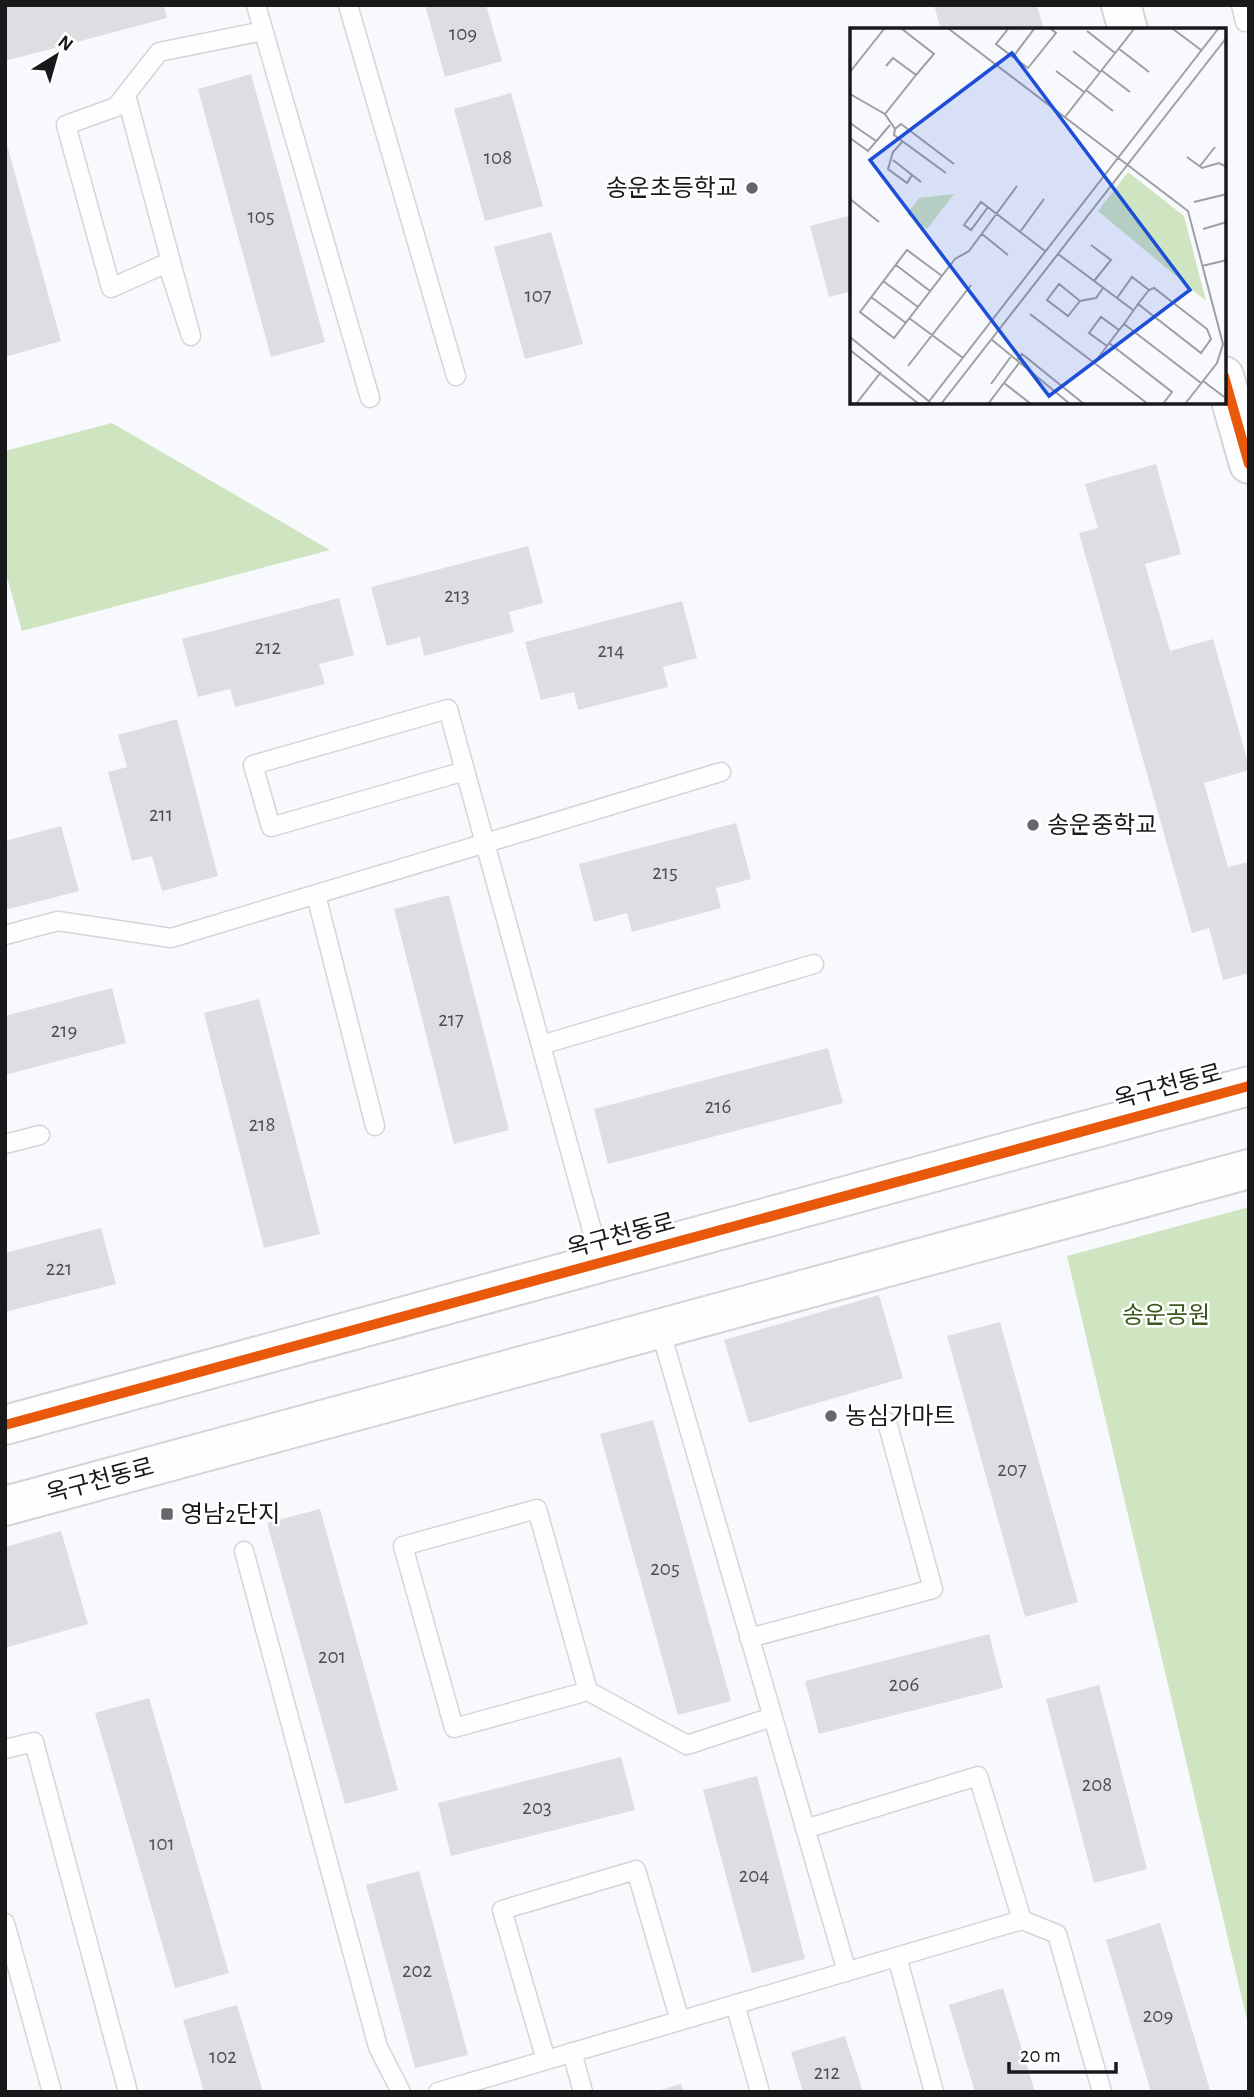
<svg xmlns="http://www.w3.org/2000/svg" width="1254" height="2097" font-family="'Alegreya Sans','Noto Sans KR',sans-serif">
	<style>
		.green { fill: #cfe4c0 }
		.building { fill: #dddee1 }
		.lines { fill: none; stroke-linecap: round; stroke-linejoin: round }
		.lane-casing { stroke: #d4d5d8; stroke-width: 21 }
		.secondary-casing { stroke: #d4d5d8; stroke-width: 42 }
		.lane { stroke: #fefeff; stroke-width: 18 }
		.secondary { stroke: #fefeff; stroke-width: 38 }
		.cycleway-casing { stroke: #fff; stroke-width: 15 }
		.cycleway { stroke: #e8590c; stroke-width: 10 }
		.poi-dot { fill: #67676b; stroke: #fff; stroke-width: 2.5 }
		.labels { text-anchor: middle; stroke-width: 5; stroke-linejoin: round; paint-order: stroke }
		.number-label { font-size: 21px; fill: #4d4e50 }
		.poi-label { font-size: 24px; fill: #19191c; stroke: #fff; text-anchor: start }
		.street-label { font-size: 24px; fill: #19191c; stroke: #fff }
		.park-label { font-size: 24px; fill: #3a571d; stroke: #fff }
		.inset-road { fill: none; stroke: #9f9fa3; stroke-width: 2 }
		.view { fill: #1d4ed8; fill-opacity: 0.15; stroke: #1d4ed8; stroke-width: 3.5 }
		.inset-edge { fill: none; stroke: #19191c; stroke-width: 3.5 }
	</style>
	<rect width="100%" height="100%" fill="#f8f9fd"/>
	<path class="green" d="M112,423L330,550L22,631L5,570V451Z
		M1249,1207V2028L1067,1256Z"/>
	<path class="building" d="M5,5H164L167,18L5,61Z
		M425,5H486L502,61L445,77Z
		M934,5H1037L1044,30H941Z
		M251,74L325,342L271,357L198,89Z
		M511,93L543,206L485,221L454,109Z
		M6,141L61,341L5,357V142Z
		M852,215V291L829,297L810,226Z
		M551,232L583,344L525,359L494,247Z
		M1156,464L1181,554L1145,564L1170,651L1213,639L1249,766V770L1204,783L1228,867L1249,862V973L1223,980L1209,928L1192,933L1079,533L1098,528L1085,484Z
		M528,546L543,603L509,612L514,632L424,656L420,637L387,646L371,587Z
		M339,598L354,655L319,664L325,684L235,707L230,689L198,697L182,639Z
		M682,601L697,658L663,667L668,687L578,710L574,692L541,700L525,642Z
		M177,719L218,876L162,891L152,856L132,861L108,772L127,767L118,735Z
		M736,823L751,879L716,888L721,908L632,932L627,913L594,922L579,864Z
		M61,826L79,891L5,910V841Z
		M449,895L509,1130L454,1144L394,909Z
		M112,988L126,1043L5,1075V1016Z
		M259,999L320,1234L264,1248L204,1013Z
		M828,1048L843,1103L608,1164L594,1109Z
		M101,1228L116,1284L5,1312V1253Z
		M879,1295L903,1378L749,1423L724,1340Z
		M1000,1322L1078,1602L1025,1617L947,1336Z
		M653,1420L731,1701L678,1715L600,1434Z
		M320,1509L398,1790L345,1804L267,1523Z
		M61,1531L88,1624L5,1648V1547Z
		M989,1634L1003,1688L819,1734L805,1681Z
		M1099,1685L1147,1869L1094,1883L1046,1699Z
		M149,1698L229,1973L175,1988L95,1713Z
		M621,1757L635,1810L451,1856L438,1803Z
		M757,1776L805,1959L752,1973L703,1790Z
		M419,1871L468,2055L415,2068L366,1885Z
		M1160,1923L1210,2090L1206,2092H1151L1106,1940Z
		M1003,1988L1035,2092H975L949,2005Z
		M237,2005L263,2092H204L183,2020Z
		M845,2036L863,2092H803L791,2052Z
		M681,2084L684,2092H657V2091Z"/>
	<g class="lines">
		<g class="lane-casing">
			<path id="lane" d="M256,5L370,398
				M348,5L456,376
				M1241,5L1245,22L1249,21
				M126,95L191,336L167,263L111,288L66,125L116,107L159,52L263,31
				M465,771L271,827L253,765L448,709L601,1263
				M316,895L375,1126
				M5,935L58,921L171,938L721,772
				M541,1045L814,964
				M5,1144L40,1135
				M660,1329L847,1972
				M244,1551L378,2047L401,2092
				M749,1638L933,1589L887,1422
				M588,1691L454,1728L403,1546L537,1509L588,1691L687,1745L772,1717
				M5,1749L34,1742L128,2092
				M805,1829L978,1776L1022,1920
				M5,1923L52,2092
				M897,1957L934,2092
				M735,2004L760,2092
				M572,2052L583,2092
				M546,2060L502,1910L636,1870L680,2021
				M438,2092L1022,1920L1057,1934L1102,2092"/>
		</g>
		<g class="secondary-casing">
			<path id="secondary" d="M1121,5L1128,30
				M1224,376L1249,464
				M5,1425L1249,1086
				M5,1506L1249,1169"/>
		</g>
		<use href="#lane" class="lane"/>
		<use href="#secondary" class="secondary"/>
		<g class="cycleway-casing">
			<path id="cycleway" d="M1224,376L1249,464
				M5,1425L1249,1086"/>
		</g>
		<use href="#cycleway" class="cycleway"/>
	</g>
	<g class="poi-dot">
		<circle cx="752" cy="188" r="7"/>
		<circle cx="1033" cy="825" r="7"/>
		<circle cx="831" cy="1416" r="7"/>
		<rect x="160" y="1507" width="14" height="14" rx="3.5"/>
	</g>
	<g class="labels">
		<g class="number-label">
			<text x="463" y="40">109</text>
			<text x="498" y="164">108</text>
			<text x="261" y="223">105</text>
			<text x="538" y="302">107</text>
			<text x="457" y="602">213</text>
			<text x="268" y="654">212</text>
			<text x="611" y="657">214</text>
			<text x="161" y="821">211</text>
			<text x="665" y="879">215</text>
			<text x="451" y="1026">217</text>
			<text x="64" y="1037">219</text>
			<text x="718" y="1113">216</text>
			<text x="262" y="1131">218</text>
			<text x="59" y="1275">221</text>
			<text x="1012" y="1476">207</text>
			<text x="665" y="1575">205</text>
			<text x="332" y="1663">201</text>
			<text x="904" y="1691">206</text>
			<text x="1097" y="1791">208</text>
			<text x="537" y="1814">203</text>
			<text x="162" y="1850">101</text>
			<text x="754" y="1882">204</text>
			<text x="417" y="1977">202</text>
			<text x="1158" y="2022">209</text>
			<text x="223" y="2063">102</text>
			<text x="827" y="2079">212</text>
		</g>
		<g class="poi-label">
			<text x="738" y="196" text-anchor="end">송운초등학교</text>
			<text x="1047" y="833">송운중학교</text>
			<text x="845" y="1424">농심가마트</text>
			<text x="181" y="1522">영남2단지</text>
		</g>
		<g class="street-label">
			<text transform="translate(1168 1086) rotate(-15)" y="8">옥구천동로</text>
			<text transform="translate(621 1235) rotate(-15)" y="8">옥구천동로</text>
			<text transform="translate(100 1480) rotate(-15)" y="8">옥구천동로</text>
		</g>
		<g class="park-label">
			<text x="1166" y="1323">송운공원</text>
		</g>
	</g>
	<g transform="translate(850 28)">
		<rect width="376" height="376" fill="#f8f9fd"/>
		<path d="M278,144L334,188L356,273L248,183ZM104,166L77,201L57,186L69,170Z" fill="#cfe4c0"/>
		<path class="inset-road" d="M52,1L84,26L66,47M99,1L338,183L373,316L367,335L335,376M158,1L146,16L163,29L184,1M323,1L351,22M237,3L265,25M268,20L299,44M223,23L250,44M163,29L178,40L206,5L201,1M251,42L280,64M206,43L234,64M0,44L34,1M236,62L263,83M0,66L35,86L66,47L43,30L36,38M35,86L45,101L51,96L104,136M215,89L284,1M0,95L26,113M45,101L44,107L96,145M0,110L18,123L40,97M337,129L352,140L369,135L377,139M43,132L71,154L62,147L57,155L38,141L43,124L53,113M350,138L365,119M0,171L29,194M344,174L377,166M138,179L121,202L114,197L131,174L195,223M353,201L377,194M170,204L194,171M132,206L158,227M241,217L261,232L244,253M208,226L283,282M46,237L80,263M352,238L377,232M92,248L57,222L10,284L44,310L105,231L119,223L167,158M33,253L68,279M21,269L56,295M267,270L282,249L299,262M230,273L218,288L197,272L209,256L230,273L246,270L253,260M180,286L298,376M59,290L113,330M274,296L351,355M0,309L81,375M141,311L220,376M259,315L322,364L313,376M257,318L239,305L251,289L269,302M0,322L69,376M167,332L172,326L234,376M245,334L269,302L274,296L288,276L299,262L304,260L357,301L361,311L351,325L288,276M58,338L121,257M353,353L377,371M154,355L181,376M141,356L162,327M6,376L31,344M77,376L368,1M91,376L377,9M138,376L169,335"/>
		<path class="view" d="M162,25L340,262L199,368L20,132Z"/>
		<rect width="376" height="376" class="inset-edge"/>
	</g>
	<rect width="1254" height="2097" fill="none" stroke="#19191c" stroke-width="14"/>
	<g transform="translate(56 56) rotate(37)" stroke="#ffffff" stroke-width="5" paint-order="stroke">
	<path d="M0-5L12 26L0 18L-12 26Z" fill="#19191c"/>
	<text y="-10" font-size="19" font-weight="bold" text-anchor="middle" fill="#19191c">N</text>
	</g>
	<path d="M1009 2062v10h107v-10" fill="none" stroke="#19191c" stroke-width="3.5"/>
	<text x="1020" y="2062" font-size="21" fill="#19191c" stroke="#ffffff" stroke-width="5" paint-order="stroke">20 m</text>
</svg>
